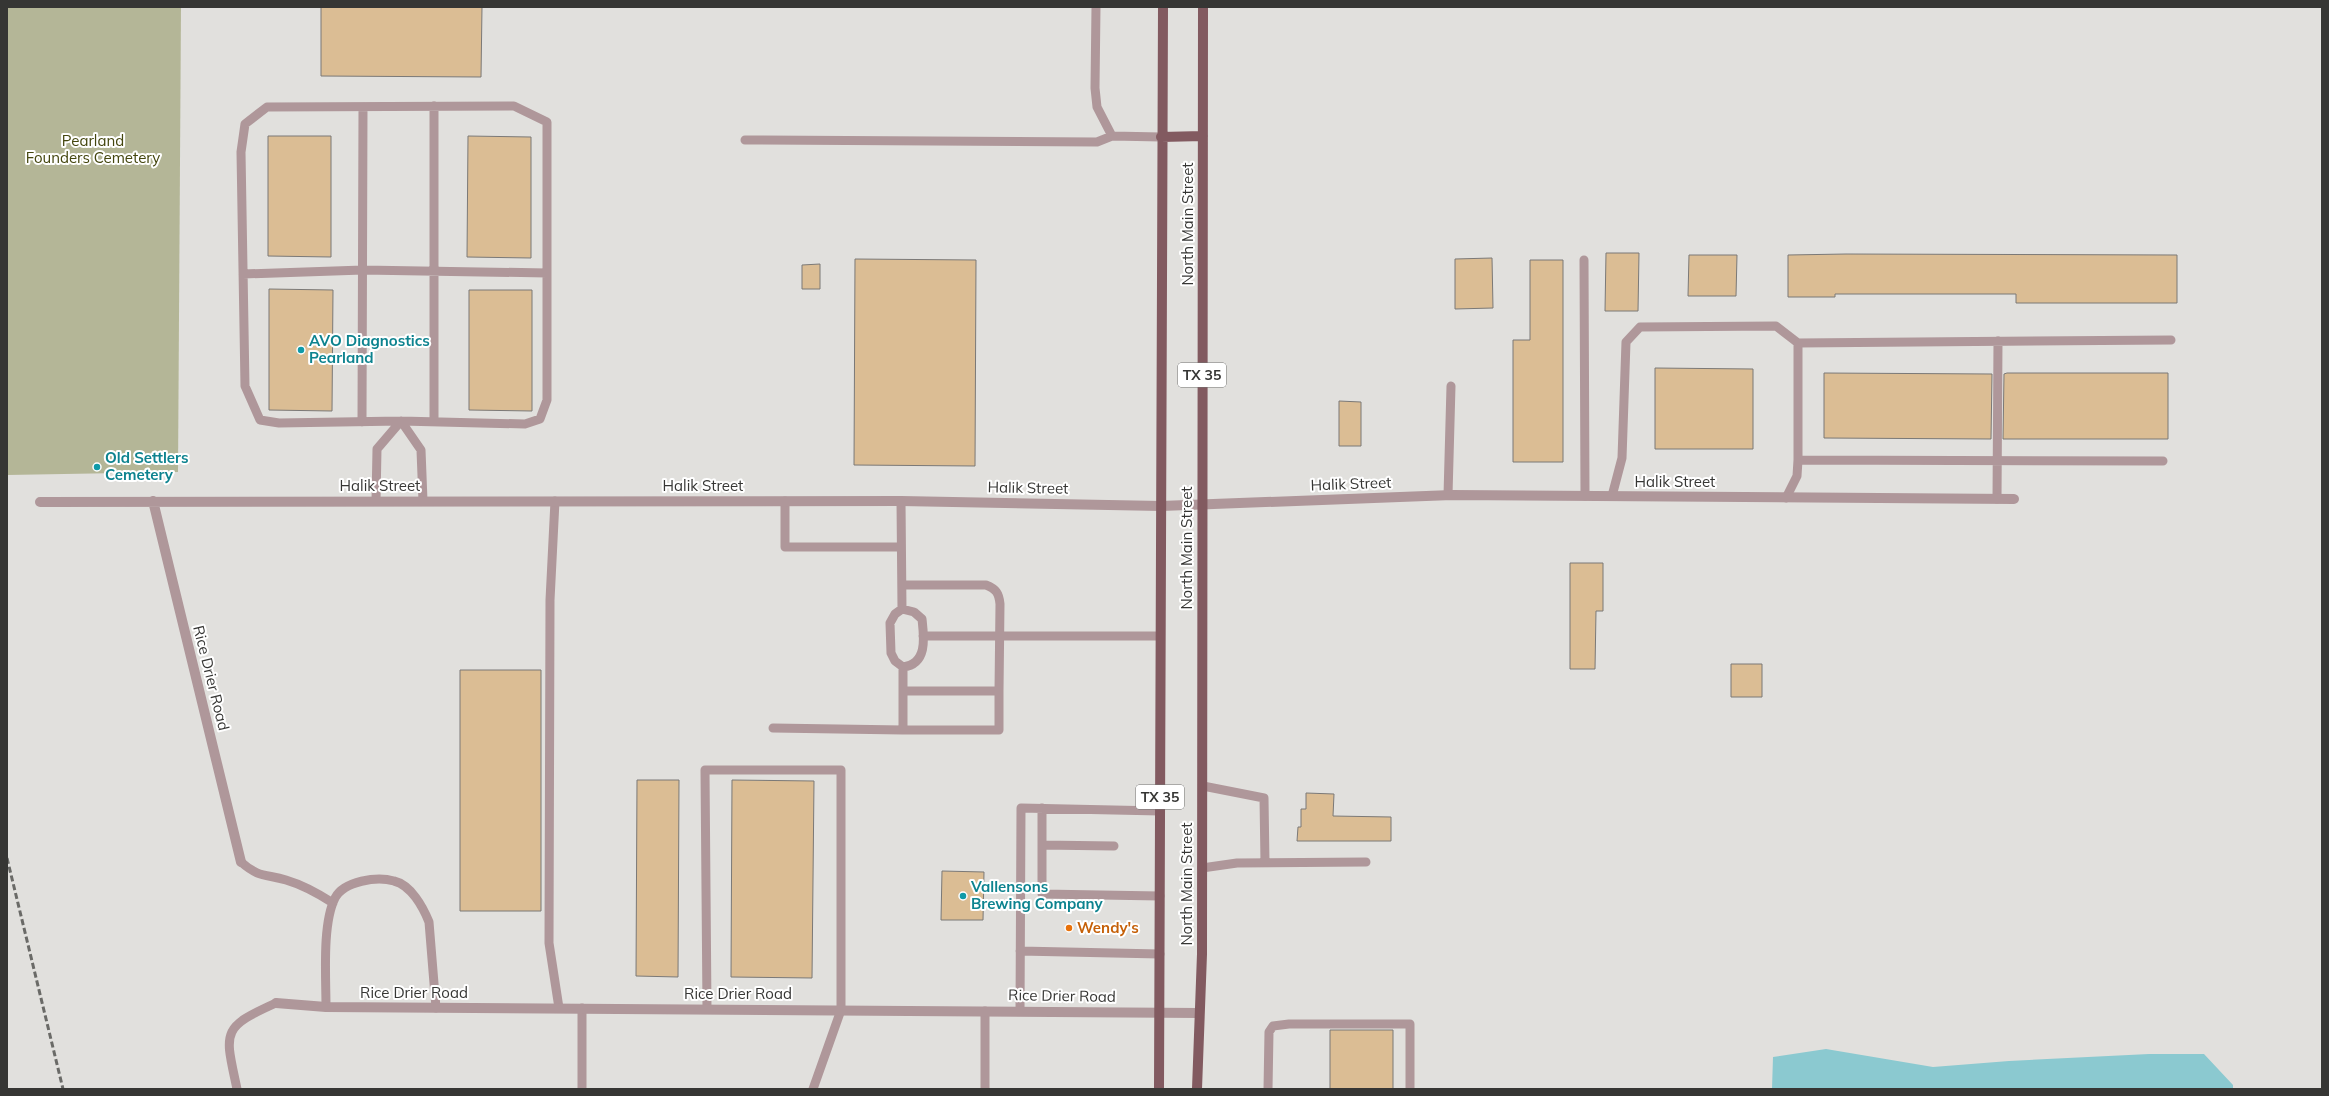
<svg xmlns="http://www.w3.org/2000/svg" width="2329" height="1096" font-family="Mulish,sans-serif">
	<style>
		.green { fill: #b4b697 }
		.water { fill: #8bc9d0 }
		.building { fill: #dbbd94; stroke: #7b7977 }
		.lines { fill: none; stroke-linecap: round; stroke-linejoin: round }
		.service { stroke: #af979a; stroke-width: 9 }
		.minor { stroke: #af979a; stroke-width: 10 }
		.primary { stroke: #825a60; stroke-width: 10 }
		.rail { stroke: #6a6a67; stroke-width: 3; stroke-dasharray: 6 3; stroke-linecap: butt }
		.culture-dot { fill: #0f9aa8; stroke: #fff; stroke-width: 1.5 }
		.food-dot { fill: #e8710a; stroke: #fff; stroke-width: 1.5 }
		.labels { text-anchor: middle; stroke-width: 4; stroke-linejoin: round; paint-order: stroke }
		.shield { fill: #fff; stroke: #727271; stroke-width: 1 }
		.shield-label { font-size: 14px; font-weight: bold; fill: #363634 }
		.park-label { font-size: 15px; fill: #44460e; stroke: #fff }
		.street-label { font-size: 15px; fill: #363634; stroke: #fff }
		.culture-label { font-size: 15px; font-weight: bold; fill: #0d838f; stroke: #fff; text-anchor: start }
		.food-label { font-size: 15px; font-weight: bold; fill: #c56008; stroke: #fff; text-anchor: start }
	</style>
	<rect width="100%" height="100%" fill="#e1e0dd"/>
	<path class="green" d="M7,7H181L178,472L7,475Z"/>
	<path class="water" d="M1826,1049L1933,1067L2009,1061L2149,1054H2204L2233,1085V1089H1772L1773,1057Z"/>
	<path class="building" d="M321,7H482L481,77L321,76Z
		M268,136H331V257L268,256Z
		M468,136L531,137V258L467,257Z
		M1606,253H1639L1638,311H1605Z
		M1846,254L2177,255V303H2016V294H1835V297H1788V255Z
		M1689,255H1737L1736,296H1688Z
		M1492,258L1493,308L1455,309V259Z
		M855,259L976,260L975,466L854,465Z
		M1530,260H1563V462H1513V340H1530Z
		M820,264V289H802V265Z
		M269,289L333,290L332,411L269,410Z
		M469,290H532V411L469,410Z
		M1655,368L1753,369V449H1655Z
		M1824,373L1992,374L1991,439L1824,438Z
		M2007,373H2168V439H2003L2004,374Z
		M1339,401L1361,402V446H1339Z
		M1570,563H1603V611H1596L1595,669H1570Z
		M1731,664H1762V697H1731Z
		M460,670H541V911H460Z
		M637,780H679L678,977L636,976Z
		M732,780L814,781L812,978L731,977Z
		M1306,793L1334,794L1333,816L1391,817V841H1297L1298,827H1301V809H1306Z
		M942,871L984,872L983,920H941Z
		M1330,1030H1393V1089H1330Z"/>
	<g class="lines">
		<path class="service" d="M1096,7L1095,88L1097,107L1112,136
			M434,106V422
			M514,106L547,122V400L540,419L525,424L401,421L279,423L260,420L245,386L241,152L245,124L267,107Z
			M745,140L1097,142L1112,136L1161,137
			M1584,260L1585,496
			M243,274L363,270L547,273
			M401,421L421,450L423,501
			M362,422L363,107
			M2163,461L1798,460V343L2171,340
			M1448,495L1451,386
			M1612,496L1622,458L1626,342L1640,327L1776,326L1798,343
			M1786,498L1797,476L1798,460
			M1997,499L1998,341
			M376,501L377,449L401,421
			M555,501L550,600L549,943L559,1008
			M785,501V547H901
			M901,501L902,609
			M902,585H986C996,589 999,593 1000,604L999,691H903
			M902,609L914,612L922,619C924,637 928,664 903,667L895,661L891,653L890,623L895,614Z
			M923,636H1160
			M773,728L903,730V667
			M903,730H999V691
			M1203,786L1264,798L1265,863
			M1042,808V894L1160,896
			M1042,845L1114,846
			M241,862C259,878 266,874 286,880C303,885 319,894 333,903
			M1202,868L1237,863L1366,862
			M1020,951L1160,954
			M326,1007C326,977 322,924 335,898C344,881 377,876 394,881C411,885 423,907 429,922L436,1008
			M707,1009L705,770H841V1010L813,1089
			M1020,1011L1021,808L1160,811
			M237,1089C225,1032 220,1028 276,1003
			M582,1089V1008
			M985,1089V1011
			M1268,1089L1269,1032L1273,1026L1289,1024H1410V1089"/>
		<path class="minor" d="M153,501L241,862
			M40,502L901,501L1161,506L1452,495L2014,499
			M276,1003L326,1007L1199,1013"/>
		<path class="primary" d="M1161,137L1203,136
			M1159,1089L1163,7
			M1197,1089L1202,954L1203,7"/>
		<path class="rail" d="M7,858L63,1089"/>
	</g>
	<g class="culture-dot">
		<circle cx="301" cy="350" r="4"/>
		<circle cx="97" cy="467" r="4"/>
		<circle cx="963" cy="896" r="4"/>
	</g>
	<circle class="food-dot" cx="1069" cy="928" r="4"/>
	<g class="labels">
		<g class="shield">
			<rect x="1178" y="363" width="48" height="24" rx="3"/>
			<rect x="1136" y="785" width="48" height="24" rx="3"/>
		</g>
		<g class="shield-label">
			<text x="1202" y="380">TX 35</text>
			<text x="1160" y="802">TX 35</text>
		</g>
		<g class="park-label">
			<text x="93" y="146">Pearland<tspan x="93" dy="17">Founders Cemetery</tspan></text>
		</g>
		<g class="street-label">
			<text transform="translate(1188 224) rotate(-90)" y="5">North Main Street</text>
			<text x="1675" y="487">Halik Street</text>
			<text transform="translate(1351 484) rotate(-2)" y="5">Halik Street</text>
			<text x="380" y="491">Halik Street</text>
			<text x="703" y="491">Halik Street</text>
			<text transform="translate(1028 488) rotate(1)" y="5">Halik Street</text>
			<text transform="translate(1187 548) rotate(-90)" y="5">North Main Street</text>
			<text transform="translate(211 678) rotate(76)" y="5">Rice Drier Road</text>
			<text transform="translate(1187 884) rotate(-90)" y="5">North Main Street</text>
			<text x="414" y="998">Rice Drier Road</text>
			<text x="738" y="999">Rice Drier Road</text>
			<text transform="translate(1062 996) rotate(1)" y="5">Rice Drier Road</text>
		</g>
		<g class="culture-label">
			<text x="309" y="346">AVO Diagnostics<tspan x="309" dy="17">Pearland</tspan></text>
			<text x="105" y="463">Old Settlers<tspan x="105" dy="17">Cemetery</tspan></text>
			<text x="971" y="892">Vallensons<tspan x="971" dy="17">Brewing Company</tspan></text>
		</g>
		<g class="food-label">
			<text x="1077" y="933">Wendy's</text>
		</g>
	</g>
	<rect width="2329" height="1096" fill="none" stroke="#363634" stroke-width="16"/>
</svg>
